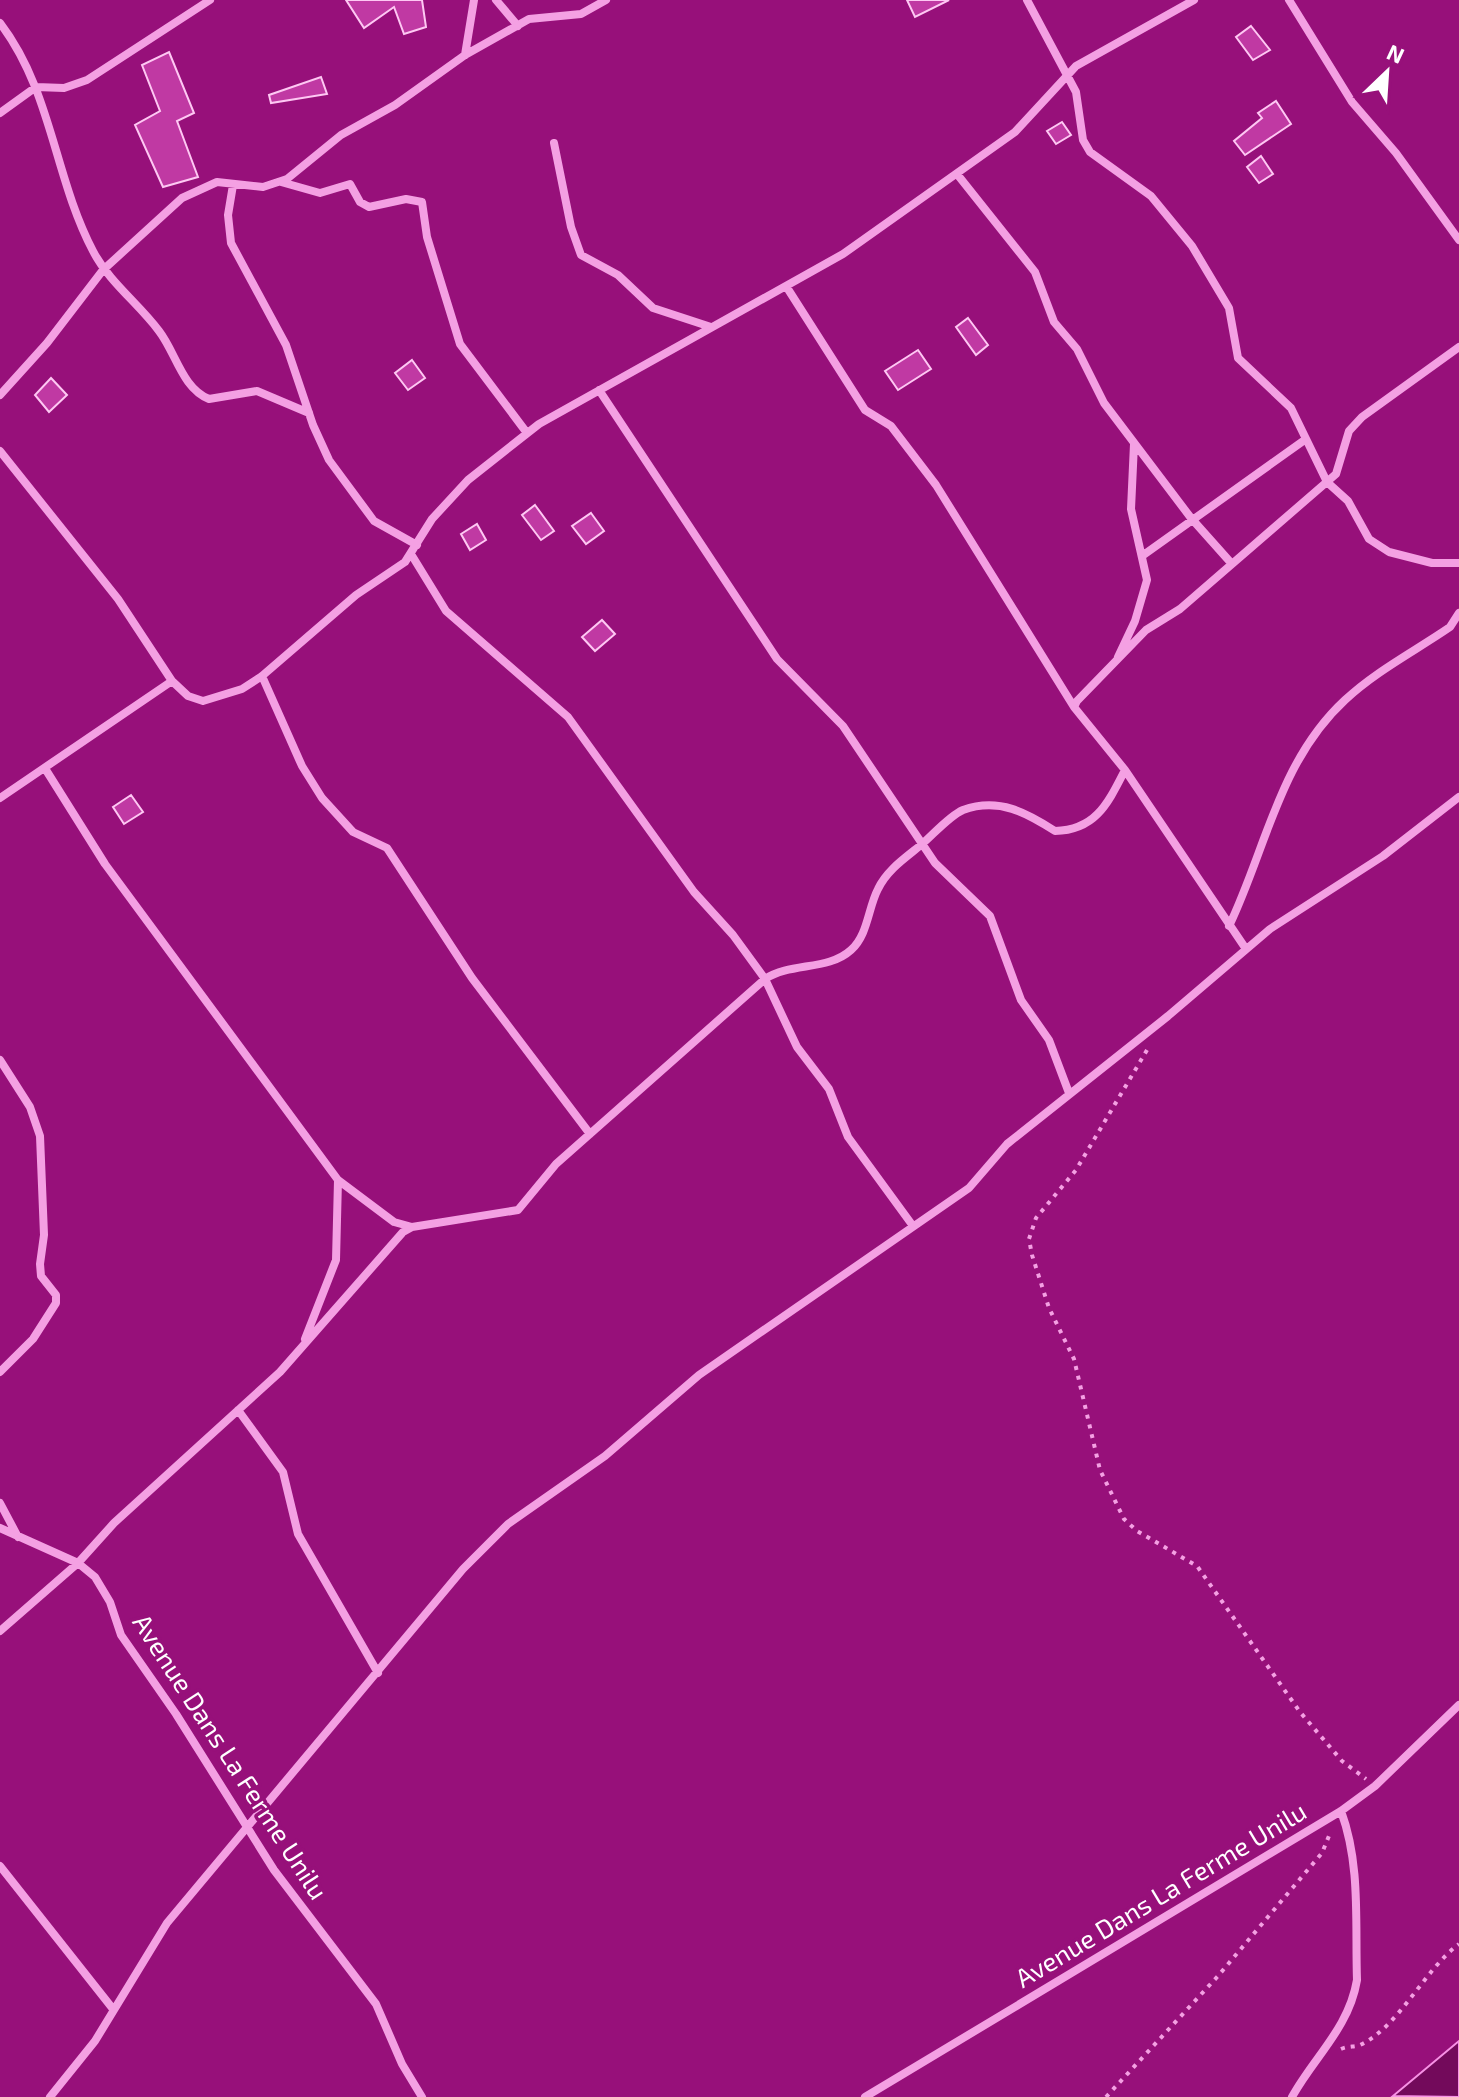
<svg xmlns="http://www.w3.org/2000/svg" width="1459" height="2097" font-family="'Exo 2',sans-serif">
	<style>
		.water { fill: #730a5b; stroke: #f792e5; stroke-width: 2 }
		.building { fill: #c039a3; stroke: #fec8f3; stroke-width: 2 }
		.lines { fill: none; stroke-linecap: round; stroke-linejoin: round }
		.path { stroke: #f4a0e3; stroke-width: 4; stroke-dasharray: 4 6; stroke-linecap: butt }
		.minor { stroke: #f4a0e3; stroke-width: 8 }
		.labels { text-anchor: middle; stroke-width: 7; stroke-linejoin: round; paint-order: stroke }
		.street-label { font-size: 26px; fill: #fff; stroke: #97107a }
	</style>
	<rect width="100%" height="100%" fill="#97107a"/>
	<path class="water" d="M1459,2041V2097L1393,2096Z"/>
	<path class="building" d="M346,0H422L426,27L404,34L394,7L364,28Z
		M907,0H949L915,17Z
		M1251,26L1270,50L1253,60L1236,37Z
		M169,52L194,113L177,121L198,177L163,187L135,125L160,111L142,65Z
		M321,77L327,94L271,103L269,95Z
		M1276,101L1291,124L1245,155L1234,141L1262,118L1258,113Z
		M1062,122L1071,135L1056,144L1047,131Z
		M1261,156L1273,174L1259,183L1247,167Z
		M968,318L988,345L976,355L956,327Z
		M918,350L931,369L898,390L885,371Z
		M412,360L425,378L408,390L395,373Z
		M51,378L67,395L49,412L35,395Z
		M535,505L554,531L541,540L522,515Z
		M591,513L604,531L586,544L572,526Z
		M477,524L486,540L470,550L461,534Z
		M602,620L615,634L595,651L582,637Z
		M131,795L143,812L124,824L113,807Z"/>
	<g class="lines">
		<path class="path" d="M1147,1050L1076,1170L1036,1218L1029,1239L1032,1255L1049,1308L1074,1359L1100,1470L1124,1519L1137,1531L1197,1566L1300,1712L1342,1761L1366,1779
			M1341,2049C1348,2046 1354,2047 1360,2045C1399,2027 1424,1970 1459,1944
			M1106,2097L1218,1976L1322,1853L1331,1831"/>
		<path class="minor" d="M496,0L518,26
			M1027,0L1076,92L1083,140L1090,152L1151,196L1192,246L1229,308L1238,358L1291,408L1327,482L1348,501L1369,539L1389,552L1432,563H1459
			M1289,0L1352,102L1396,153L1459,240
			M0,23C52,91 54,177 93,251C109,282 138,303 159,331C176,353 182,388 209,399L257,391L309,413
			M465,55L474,0
			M0,113L36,87L64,88L87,80L210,0
			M554,143L571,227L581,255L618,275L653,308L711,327
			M957,174L1035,272L1054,322L1077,349L1104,403L1191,518L1232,564
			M281,182L320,193L350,184L360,202L369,207L406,199L422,202L427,237L460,344L527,433
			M233,185L228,215L231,243L286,345L313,425L329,460L374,521L417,545
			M786,286L865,410L891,426L936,485L1074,707
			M599,390L777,659L843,726L935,863L990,916L1021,1000L1049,1040L1069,1093
			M0,395L47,343L103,270L182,198L217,182L263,187L287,179L341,135L395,105L465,55L529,19L581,14L606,0
			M0,451L118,599L172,681
			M411,554L446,611L568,717L694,892L733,935L765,979L797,1047L829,1089L848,1137L913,1226
			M1142,556L1306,439
			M1118,657L1135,621L1147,580L1131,509L1134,444
			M262,676L302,766L322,798L353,832L387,848L472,978L590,1134
			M46,770L105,864L338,1180L336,1260L305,1339
			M1125,770L1246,949
			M0,798L172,681L188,696L203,701L242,689L262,676L356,595L405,562L432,519L468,480L539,424L843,254L1015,132L1076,66L1194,0
			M1229,926C1266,849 1279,761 1345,700C1376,671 1415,651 1450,627L1459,613
			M0,1060L30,1107L40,1136L44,1235L40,1264L41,1276L56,1295V1303L33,1339L0,1372
			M338,1180L394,1222L412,1227
			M238,1410L283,1472L298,1534L378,1673
			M0,1503L18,1537
			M0,1528L78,1563L95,1577L110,1602L121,1635L176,1714L274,1870L376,2004L402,2064L422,2097
			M0,1631L78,1563L114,1523L280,1372L403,1232L412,1227L518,1210L556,1164L765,979C791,962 828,971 851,950C868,935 868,908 878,889C887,870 905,858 921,845C933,835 949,816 963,810C999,797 1027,813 1055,831C1096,830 1108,803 1125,770L1074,707L1077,701L1146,630L1180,609L1336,474L1349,431L1362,417L1459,347
			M0,1866L113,2009
			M50,2097L95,2041L167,1923L463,1569L508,1524L605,1456L699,1375L969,1188L1007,1144L1168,1016L1270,929L1383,856L1459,797
			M865,2097L1341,1811L1375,1786L1459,1705
			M1292,2097C1314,2057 1349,2028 1357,1980C1355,1924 1361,1865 1341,1811"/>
	</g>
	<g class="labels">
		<g class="street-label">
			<text transform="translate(230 1757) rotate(57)" y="9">Avenue Dans La Ferme Unilu</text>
			<text transform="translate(1161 1895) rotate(-31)" y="9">Avenue Dans La Ferme Unilu</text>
		</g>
	</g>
	<g transform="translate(1387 72) rotate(25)" stroke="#97107a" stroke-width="6" paint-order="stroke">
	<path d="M0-6L14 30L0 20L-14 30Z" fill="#ffffff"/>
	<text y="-12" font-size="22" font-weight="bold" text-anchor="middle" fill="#ffffff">N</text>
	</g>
</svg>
